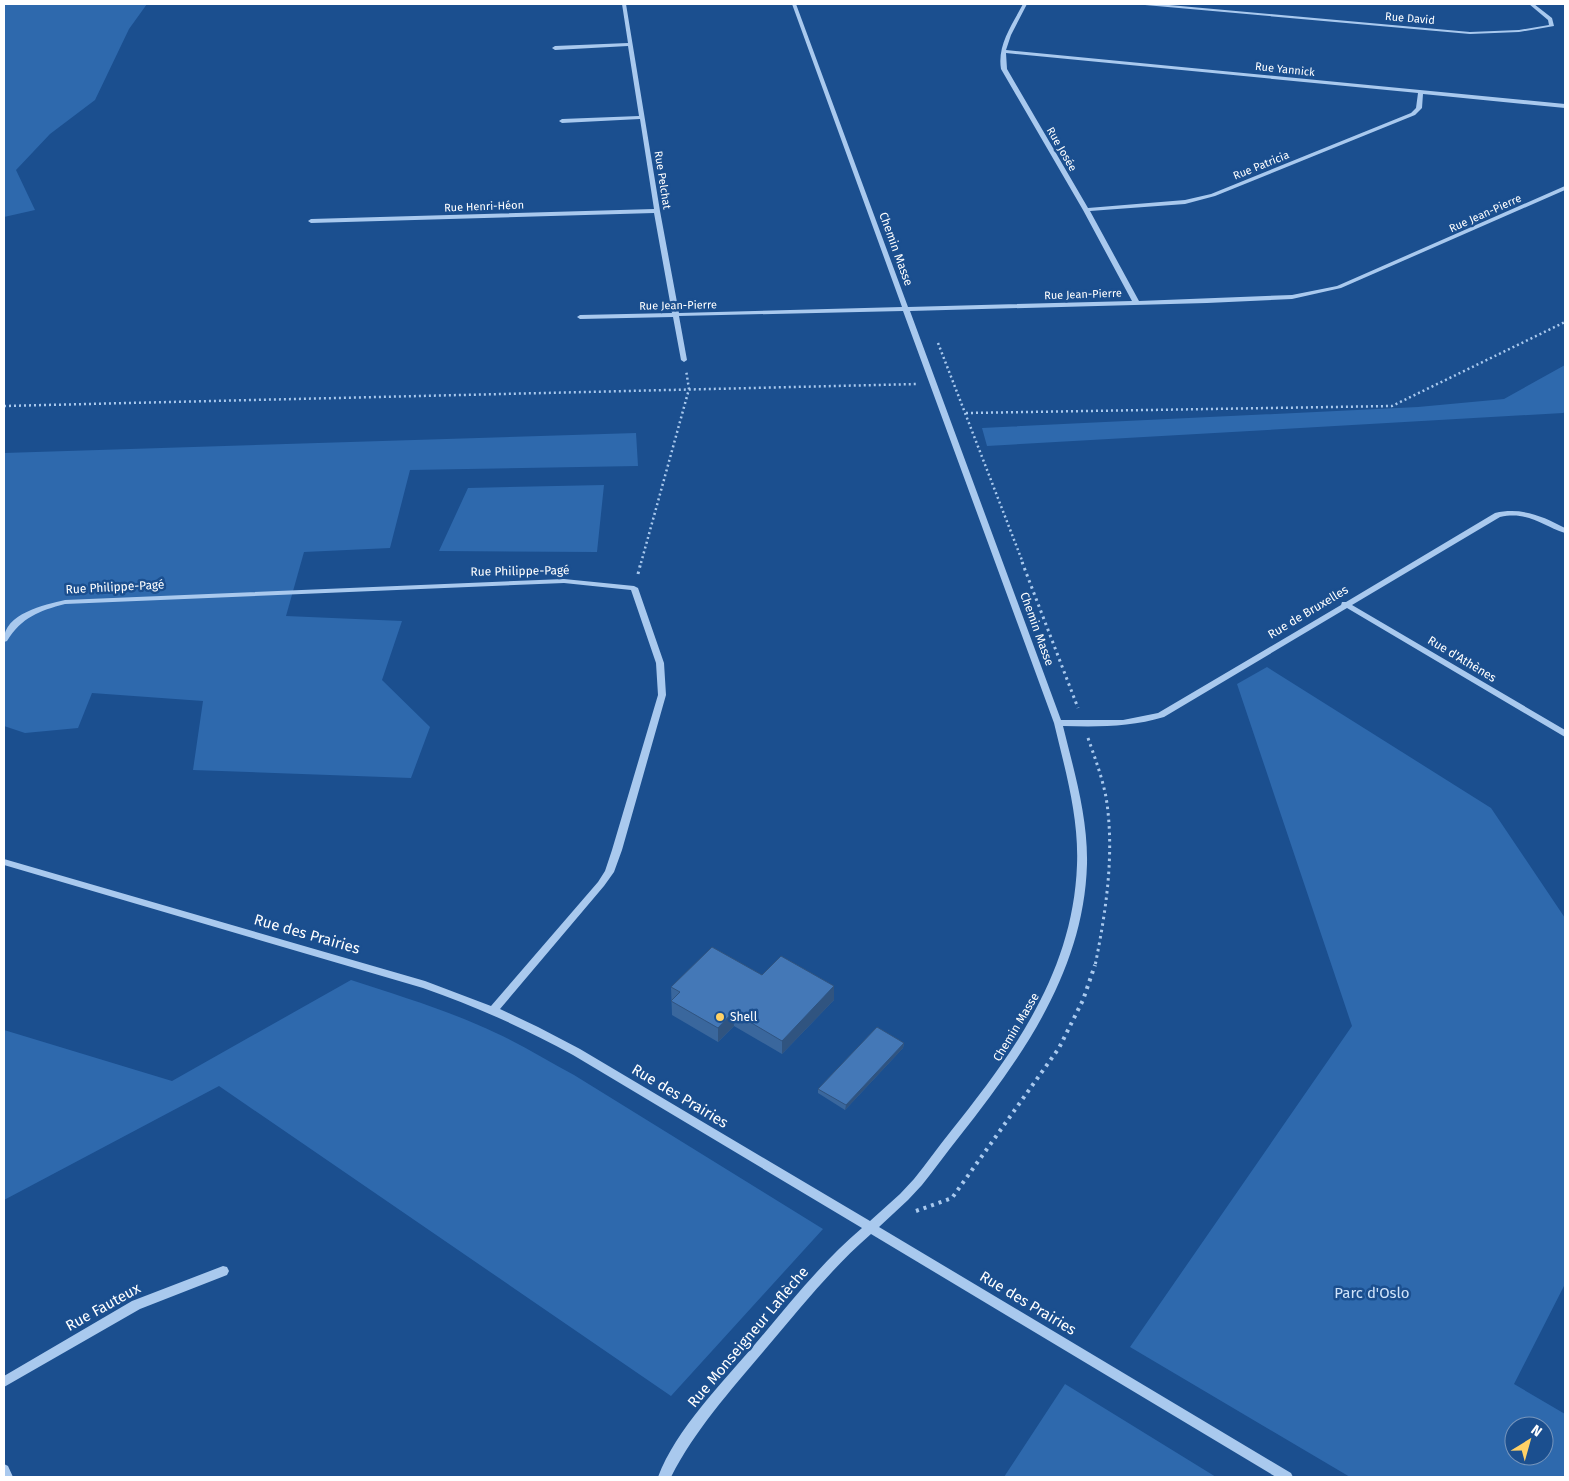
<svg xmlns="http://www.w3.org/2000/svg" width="1569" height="1481" font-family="'Fira Sans',sans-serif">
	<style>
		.green { fill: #2e69ad; fill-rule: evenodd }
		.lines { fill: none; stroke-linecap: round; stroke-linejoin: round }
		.path-far2 { stroke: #a9c9ee; stroke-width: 2.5; stroke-dasharray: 2 3; stroke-linecap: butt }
		.path-far1 { stroke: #a9c9ee; stroke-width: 3; stroke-dasharray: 2.5 4; stroke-linecap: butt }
		.path { stroke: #a9c9ee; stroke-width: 4; stroke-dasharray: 3 5; stroke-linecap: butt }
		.minor { fill: #a9c9ee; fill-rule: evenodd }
		.wall { fill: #3a679d }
		.shaded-wall { fill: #305480 }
		.building { fill: #4478b7; stroke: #305480 }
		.poi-dot { fill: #ffd166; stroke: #1b4f8f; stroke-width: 2 }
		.labels { text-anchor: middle; stroke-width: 5; stroke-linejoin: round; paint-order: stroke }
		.far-street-label { font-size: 11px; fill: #fff; stroke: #1b4f8f }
		.street-label { font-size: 12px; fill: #fff; stroke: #1b4f8f }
		.poi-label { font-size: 12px; fill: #fff; stroke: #1b4f8f; text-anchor: start }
		.near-street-label { font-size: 15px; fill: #fff; stroke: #1b4f8f }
		.near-park-label { font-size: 15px; fill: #cfe3fa; stroke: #1b4f8f }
	</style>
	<rect width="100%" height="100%" fill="#1b4f8f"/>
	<path class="green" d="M4,4H147L129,29L95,100L50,134L16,170L35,210L4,217Z
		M1565,365V412L1563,413L987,446L982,428L1418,407L1504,399Z
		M636,433L638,466L410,470L390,548L304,552L286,616L402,621L382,680L430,727L411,778L193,770L203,701L92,693L78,728L25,733L4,726V453Z
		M604,485L597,552L439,551L468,488Z
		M1267,667L1491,808L1565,918V1284L1514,1384L1565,1414V1477H1350L1130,1347L1352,1026L1237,684ZM1514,1426H1544V1456H1514Z
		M351,980C400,996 450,1011 496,1033C523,1045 548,1061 574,1075L823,1229L671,1396L219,1086L4,1200V1030L172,1081Z
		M1065,1384L1216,1477H1004Z"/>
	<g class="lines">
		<path class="path-far2" d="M938,343L1023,563
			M4,406L918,384
			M966,413L1392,406L1565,322
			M641,563L689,389L686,370"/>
		<path class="path-far1" d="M1022,562L1078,708
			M638,574L641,562
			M1088,738C1095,758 1102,777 1106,797C1115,853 1106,911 1095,966"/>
		<path class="path" d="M916,1211L952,1198L1059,1048L1083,1000L1095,965"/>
		<path class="minor" d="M622,4H626L660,211L679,313L902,307L792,4H796L908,307L1132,301L1083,210L1001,69C997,45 1012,25 1023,4H1027L1011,35L1006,50L1565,104V108L1423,94L1422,108L1415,115L1215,196L1185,204L1090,211L1139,301L1292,295L1337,286L1565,186V190L1341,288L1292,299L1207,303L910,311L1061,720H1123L1158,713L1341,605L1342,602H1346L1495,513C1521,507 1543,516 1565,528V533C1541,525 1528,511 1500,517L1352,605L1565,730V737L1347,608L1164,717C1131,727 1098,727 1063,726C1074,771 1088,817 1087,864C1084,971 1022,1057 959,1137C946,1153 934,1170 922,1185L908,1200L879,1227L1291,1473L1293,1477H1276L871,1234C832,1268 801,1307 768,1346C733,1388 696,1428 671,1477H658C676,1429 723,1382 756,1343C790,1303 822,1262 862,1228L573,1055C524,1028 475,1006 423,988L4,865V859L425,981L491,1006L598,882L605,871L612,850L658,695L656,663L631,590L564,583L65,604C39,611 22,617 7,641L4,642C2,614 44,605 65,600L564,579L634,586L638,588L664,663L666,695L622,850L614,872L604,886L500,1009L538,1027L580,1049L870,1221L900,1194L914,1179C927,1163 938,1147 951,1131C1015,1051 1073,971 1077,865C1079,817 1065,769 1054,723L903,311L679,316L687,360L684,362L681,360L673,317L580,319L577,317L580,315L672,313L654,213L311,223L308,221L311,219L654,209L640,119L562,123L559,121L562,119L639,116L628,46L555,50L552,48L555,46L628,43ZM1006,53L1418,93L1416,108L1411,113L1211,194L1185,200L1088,208L1007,69Z
			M1143,4H1158L1470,32L1519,30L1549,25L1548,20L1529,4H1534L1552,18L1554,26L1519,32L1470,34L1145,5Z
			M223,1266L227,1267L229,1271L227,1275L140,1309L4,1387V1376L132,1301Z
			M4,1464L8,1466L13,1477H4Z"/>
	</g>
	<path class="wall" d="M762,975L834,1000L782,1054L734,1026L718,1042L672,1015L671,987Z
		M904,1043L903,1048L845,1110L818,1093V1089Z"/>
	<path class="shaded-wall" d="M834,986V1000L782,1054V1041Z
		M733,1012L734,1026L718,1042V1028Z
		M904,1043L903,1048L845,1110L846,1105Z"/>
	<path class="building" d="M712,947L762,975L781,956L834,986L782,1041L733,1012L718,1028L671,1001L680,992L671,987Z
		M877,1027L904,1043L846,1105L818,1089Z"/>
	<circle class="poi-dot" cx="720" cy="1017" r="5"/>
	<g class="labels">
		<g class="far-street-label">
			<text transform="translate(1410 18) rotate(5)" y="4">Rue David</text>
			<text transform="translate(1285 69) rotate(6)" y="4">Rue Yannick</text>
			<text transform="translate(1062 149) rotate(60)" y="4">Rue Josée</text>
			<text transform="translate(1261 165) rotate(-22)" y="4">Rue Patricia</text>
			<text transform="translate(663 180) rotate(81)" y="4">Rue Pelchat</text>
			<text transform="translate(484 206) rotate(-2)" y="4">Rue Henri-Héon</text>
			<text transform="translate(1485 213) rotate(-24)" y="4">Rue Jean-Pierre</text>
			<text transform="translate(1083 294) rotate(-2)" y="4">Rue Jean-Pierre</text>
			<text transform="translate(678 305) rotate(-1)" y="4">Rue Jean-Pierre</text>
		</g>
		<g class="street-label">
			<text transform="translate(896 249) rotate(70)" y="4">Chemin Masse</text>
			<text transform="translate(520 571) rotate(-1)" y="4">Rue Philippe-Pagé</text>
			<text transform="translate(115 587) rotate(-3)" y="4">Rue Philippe-Pagé</text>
			<text transform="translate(1308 612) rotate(-31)" y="4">Rue de Bruxelles</text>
			<text transform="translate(1037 629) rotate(70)" y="4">Chemin Masse</text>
			<text transform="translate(1462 659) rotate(31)" y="4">Rue d'Athènes</text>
			<text transform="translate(1016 1027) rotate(-59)" y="4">Chemin Masse</text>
		</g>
		<g class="poi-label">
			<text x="730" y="1021">Shell</text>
		</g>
		<g class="near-street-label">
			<text transform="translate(307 934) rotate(16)" y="5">Rue des Prairies</text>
			<text transform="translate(680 1096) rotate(31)" y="5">Rue des Prairies</text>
			<text transform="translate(1028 1303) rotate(31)" y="5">Rue des Prairies</text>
			<text transform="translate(103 1307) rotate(-29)" y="5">Rue Fauteux</text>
			<text transform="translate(748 1337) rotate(-50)" y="5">Rue Monseigneur Laflèche</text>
		</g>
		<g class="near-park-label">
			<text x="1372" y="1298">Parc d'Oslo</text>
		</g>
	</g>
	<rect width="1569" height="1481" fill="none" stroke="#ffffff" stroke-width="10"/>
	<g transform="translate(1529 1441) rotate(37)"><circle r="24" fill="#1b4f8f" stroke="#7695bc"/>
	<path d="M0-4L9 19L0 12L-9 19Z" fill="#ffd166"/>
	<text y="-8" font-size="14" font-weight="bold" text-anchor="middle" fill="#ffffff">N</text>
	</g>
</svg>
